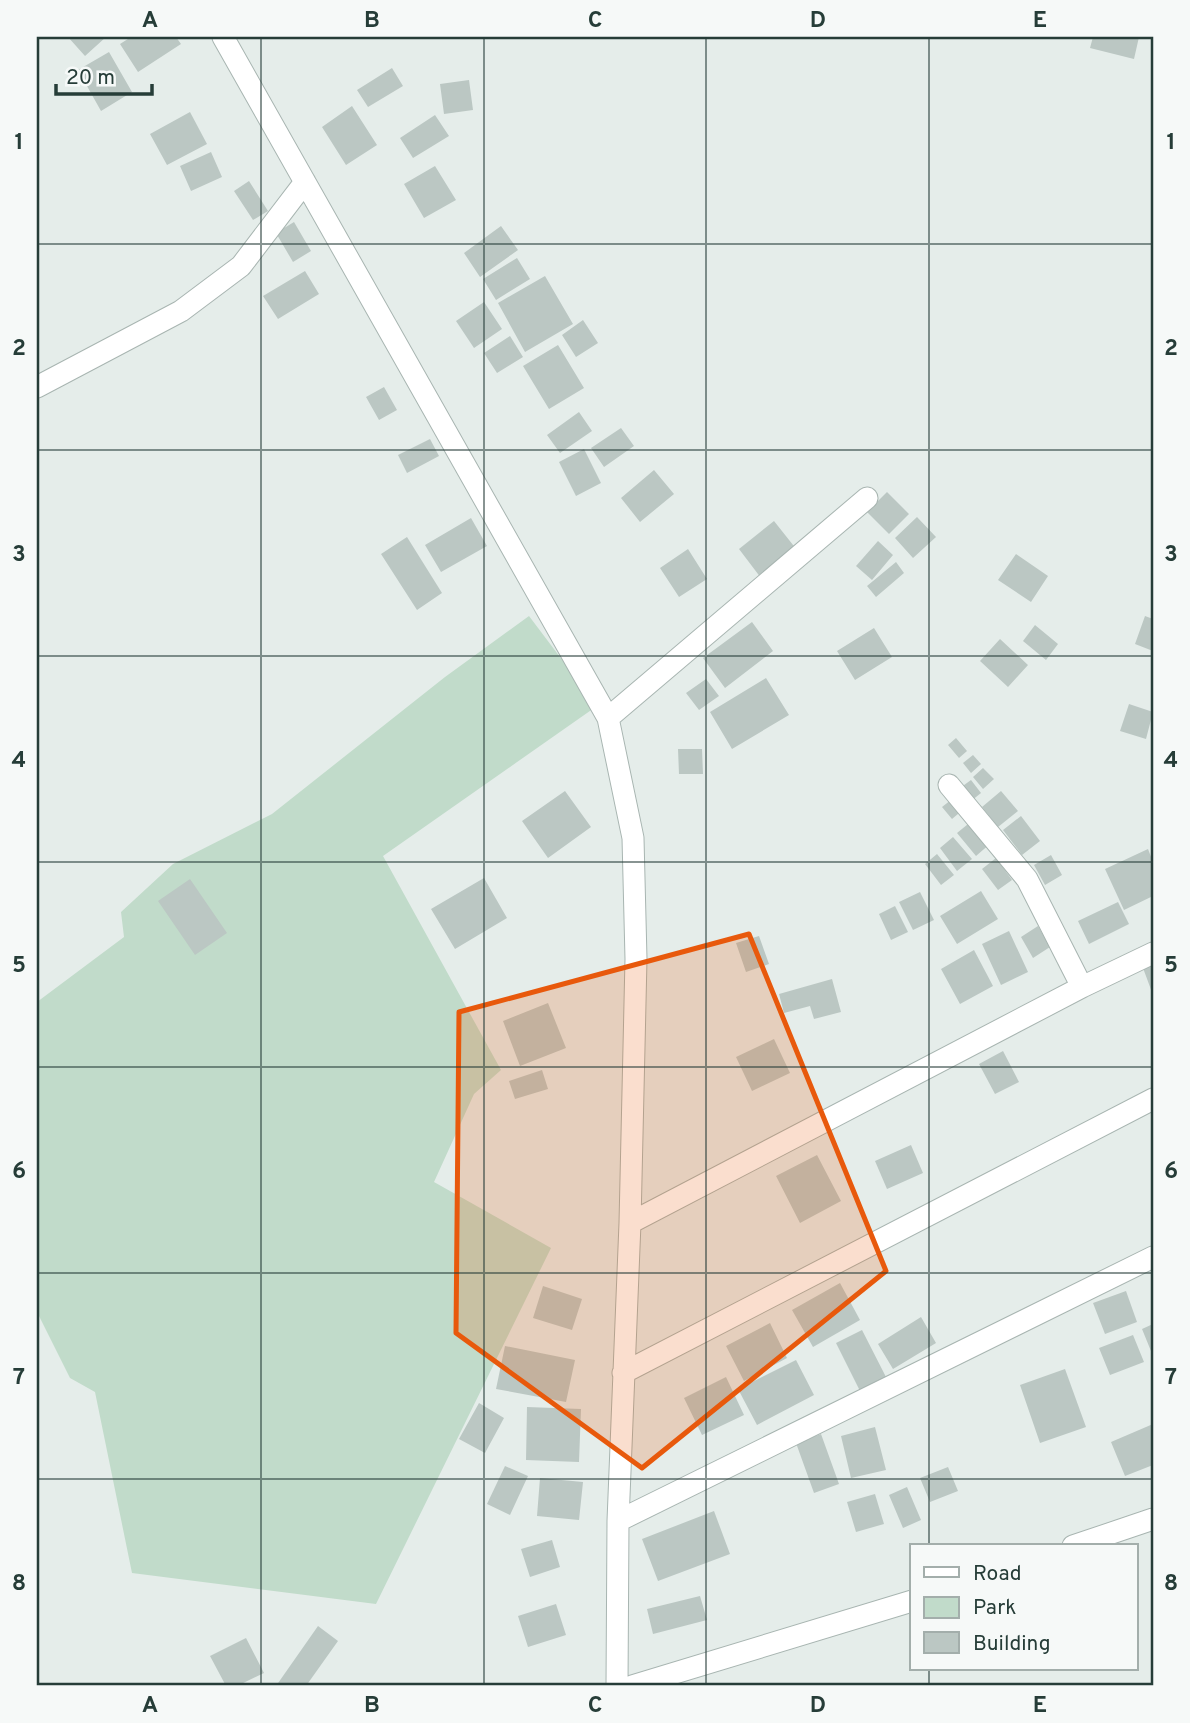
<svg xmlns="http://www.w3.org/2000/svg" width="1190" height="1723" font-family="Overpass,sans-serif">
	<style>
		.green { fill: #c1dbca }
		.building { fill: #bbc7c3 }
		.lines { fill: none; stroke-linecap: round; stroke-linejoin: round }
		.street-casing { stroke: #a8b5b1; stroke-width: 23 }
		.street { stroke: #fff; stroke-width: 21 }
		.marked { fill: #e8590c; fill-opacity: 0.2; stroke: #e8590c; stroke-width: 5; stroke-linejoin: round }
		.grid { fill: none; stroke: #263d38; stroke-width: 2; stroke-opacity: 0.55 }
		.neatline { fill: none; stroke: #263d38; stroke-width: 2.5 }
		.grid-label { font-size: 23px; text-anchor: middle; font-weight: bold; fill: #263d38 }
	</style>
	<rect width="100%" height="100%" fill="#e5edea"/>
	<path class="green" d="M529,616L597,706L383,856L501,1070L474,1094L434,1182L551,1248L376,1604L132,1573L95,1392L70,1378L37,1312V1002L124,937L121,912L173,864L272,814L445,677Z"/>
	<path class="building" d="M68,37H106L85,56Z
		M131,37H176L181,44L138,72L120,44Z
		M1093,37H1139L1134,59L1090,48Z
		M109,52L132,92L101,111L78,70Z
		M392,68L403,86L368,107L357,90Z
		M469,80L473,110L444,114L440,84Z
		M352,106L377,145L346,165L322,127Z
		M190,112L207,144L167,165L150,134Z
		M435,115L449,136L413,158L400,138Z
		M211,152L222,177L191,191L180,166Z
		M435,166L456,200L424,218L404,184Z
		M249,181L268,211L253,220L234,191Z
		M294,222L311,251L293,262L276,233Z
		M501,226L518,250L480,277L464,253Z
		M517,258L530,279L496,300L483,279Z
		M305,271L319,294L278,319L263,296Z
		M545,276L573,324L525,352L498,303Z
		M484,302L502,329L474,348L456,321Z
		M583,320L598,343L576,357L562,335Z
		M510,336L523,357L497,373L484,353Z
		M558,345L584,388L549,409L523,366Z
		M384,387L397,410L379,420L366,397Z
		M579,412L592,431L560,453L547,435Z
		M621,428L634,446L604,467L591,448Z
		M430,439L439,456L407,473L398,455Z
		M584,449L601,483L576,496L559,462Z
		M654,470L674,494L640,522L621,498Z
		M887,492L909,514L889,534L867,512Z
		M917,517L936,537L913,558L895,538Z
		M471,518L487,546L441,572L425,545Z
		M774,521L797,550L761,578L739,549Z
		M407,537L442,593L417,610L381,554Z
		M878,541L893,555L872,580L856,566Z
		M688,549L707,579L679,597L660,568Z
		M1016,554L1048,576L1031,602L998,580Z
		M896,562L904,573L876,597L867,586Z
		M1145,616L1153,619V651L1135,644Z
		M752,622L773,651L725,688L703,658Z
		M1035,625L1058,644L1046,660L1023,641Z
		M874,628L892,657L855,680L837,651Z
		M1000,639L1028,665L1008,687L980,661Z
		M766,678L789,715L732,749L710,712Z
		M706,679L719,696L699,710L686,693Z
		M1129,704L1153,712L1146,739L1120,731Z
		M956,738L967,751L959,758L948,745Z
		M678,749H702L703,774H679Z
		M973,755L981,764L971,773L963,763Z
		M983,768L994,779L983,789L973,777Z
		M971,780L981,793L971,801L960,788Z
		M565,791L591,827L548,858L522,821Z
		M1001,791L1018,811L998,827L982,807Z
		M956,796L965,808L952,819L942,807Z
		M1021,816L1040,841L1022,855L1003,830Z
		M973,820L991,843L976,856L957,833Z
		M953,837L972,859L957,871L940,848Z
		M1148,849L1153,862V896L1124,910L1105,869Z
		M937,854L954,875L941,885L925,864Z
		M1051,855L1062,875L1045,885L1034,865Z
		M996,858L1012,880L998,890L982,869Z
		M484,878L507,918L455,949L431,909Z
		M190,879L227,933L195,955L158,901Z
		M981,891L998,919L957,944L940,916Z
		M920,892L934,920L913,930L899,902Z
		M1118,902L1129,924L1089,944L1078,921Z
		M895,906L908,932L891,940L879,914Z
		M1038,926L1050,947L1033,958L1021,937Z
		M1009,931L1028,972L1001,985L982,944Z
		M759,936L769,964L746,972L736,943Z
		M974,950L993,986L960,1004L941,969Z
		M1153,964V995L1143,968Z
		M832,979L841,1012L814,1019L810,1006L784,1013L779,994Z
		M548,1003L566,1048L520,1066L503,1021Z
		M774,1039L790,1073L752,1091L736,1057Z
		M1003,1051L1019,1082L995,1094L979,1064Z
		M542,1070L548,1089L515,1099L509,1081Z
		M911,1145L923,1173L887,1189L875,1161Z
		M817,1155L841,1201L800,1223L776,1176Z
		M840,1283L860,1320L813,1347L792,1310Z
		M543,1286L582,1299L572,1330L533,1318Z
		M1126,1291L1137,1322L1105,1334L1093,1303Z
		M921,1317L936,1343L893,1369L878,1344Z
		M770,1323L787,1358L744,1381L726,1346Z
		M1153,1324V1356L1142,1329Z
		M862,1330L886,1377L860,1391L836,1343Z
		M1133,1335L1144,1362L1110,1375L1099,1348Z
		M505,1346L575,1360L566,1402L496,1389Z
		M796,1360L814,1395L757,1425L738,1389Z
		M1065,1369L1086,1427L1040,1443L1020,1385Z
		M726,1377L744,1415L702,1435L684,1398Z
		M479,1403L504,1418L485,1453L459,1439Z
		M527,1407L581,1409L579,1462L526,1460Z
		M1153,1424V1465L1125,1476L1111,1442Z
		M875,1427L886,1470L851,1478L841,1436Z
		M821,1434L839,1484L814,1493L796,1443Z
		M505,1466L528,1476L510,1515L487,1504Z
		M948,1467L958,1491L930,1502L920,1478Z
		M540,1478L583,1482L579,1520L537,1516Z
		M907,1487L921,1520L903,1528L889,1495Z
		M875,1494L884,1524L856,1532L847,1502Z
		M714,1511L730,1554L658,1581L642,1539Z
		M552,1540L560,1567L530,1577L521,1549Z
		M700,1596L707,1620L653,1634L647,1609Z
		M556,1604L566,1635L528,1647L518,1616Z
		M318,1626L338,1641L306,1686H276Z
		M246,1638L264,1673L237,1686H226L210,1656Z"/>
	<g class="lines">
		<g class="street-casing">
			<path id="street" d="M223,37L608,718L633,838L636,959L630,1223L618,1521L617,1686
				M37,387L181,311L241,266L305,182
				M608,718L867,498
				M949,785L1027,879L1082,987
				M630,1223L1082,987L1153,953
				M623,1373L1153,1099
				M618,1521L1153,1257
				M1073,1546L1153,1519
				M632,1686L912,1601"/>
		</g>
		<use href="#street" class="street"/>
	</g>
	<path class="marked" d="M749,934L886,1271L642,1468L456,1333L459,1012Z"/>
	<path class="grid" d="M261,37V1686M484,37V1686M706,37V1686M929,37V1546M37,244H1153M37,450H1153M37,656H1153M37,862H1153M37,1067H1153M37,1273H1153M37,1479H1153M929,1669V1686"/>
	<rect width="1190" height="1723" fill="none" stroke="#f6f9f8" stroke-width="77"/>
	<rect x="910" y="1544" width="228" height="126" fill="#f6f9f8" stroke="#a3aeab" stroke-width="2"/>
	<rect x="924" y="1567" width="35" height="10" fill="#ffffff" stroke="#a3aeab" stroke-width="2"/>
	<text x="973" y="1580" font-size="21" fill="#263d38">Road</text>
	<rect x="924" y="1597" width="35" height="21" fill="#c1dbca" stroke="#a3aeab" stroke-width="2"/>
	<text x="973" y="1614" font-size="21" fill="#263d38">Park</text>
	<rect x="924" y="1632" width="35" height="21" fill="#bbc7c3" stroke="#a3aeab" stroke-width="2"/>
	<text x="973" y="1650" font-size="21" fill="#263d38">Building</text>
	<path d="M56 84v10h96v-10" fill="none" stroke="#263d38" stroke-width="3.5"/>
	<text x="66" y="84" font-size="21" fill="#263d38" stroke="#f6f9f8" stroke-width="5" paint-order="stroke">20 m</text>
	<rect x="38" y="38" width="1114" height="1646" class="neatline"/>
	<g class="grid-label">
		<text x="150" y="27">A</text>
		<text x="372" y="27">B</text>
		<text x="595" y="27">C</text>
		<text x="818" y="27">D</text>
		<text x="1040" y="27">E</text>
		<text x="19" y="149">1</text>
		<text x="1171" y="149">1</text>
		<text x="19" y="355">2</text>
		<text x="1171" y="355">2</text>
		<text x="19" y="561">3</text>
		<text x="1171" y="561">3</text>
		<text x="19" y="767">4</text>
		<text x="1171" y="767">4</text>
		<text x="19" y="972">5</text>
		<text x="1171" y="972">5</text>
		<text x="19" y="1178">6</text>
		<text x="1171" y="1178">6</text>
		<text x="19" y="1384">7</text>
		<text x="1171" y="1384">7</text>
		<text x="19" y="1590">8</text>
		<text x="1171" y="1590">8</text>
		<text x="150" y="1712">A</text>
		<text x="372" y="1712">B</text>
		<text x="595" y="1712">C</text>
		<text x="818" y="1712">D</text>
		<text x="1040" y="1712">E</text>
	</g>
</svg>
